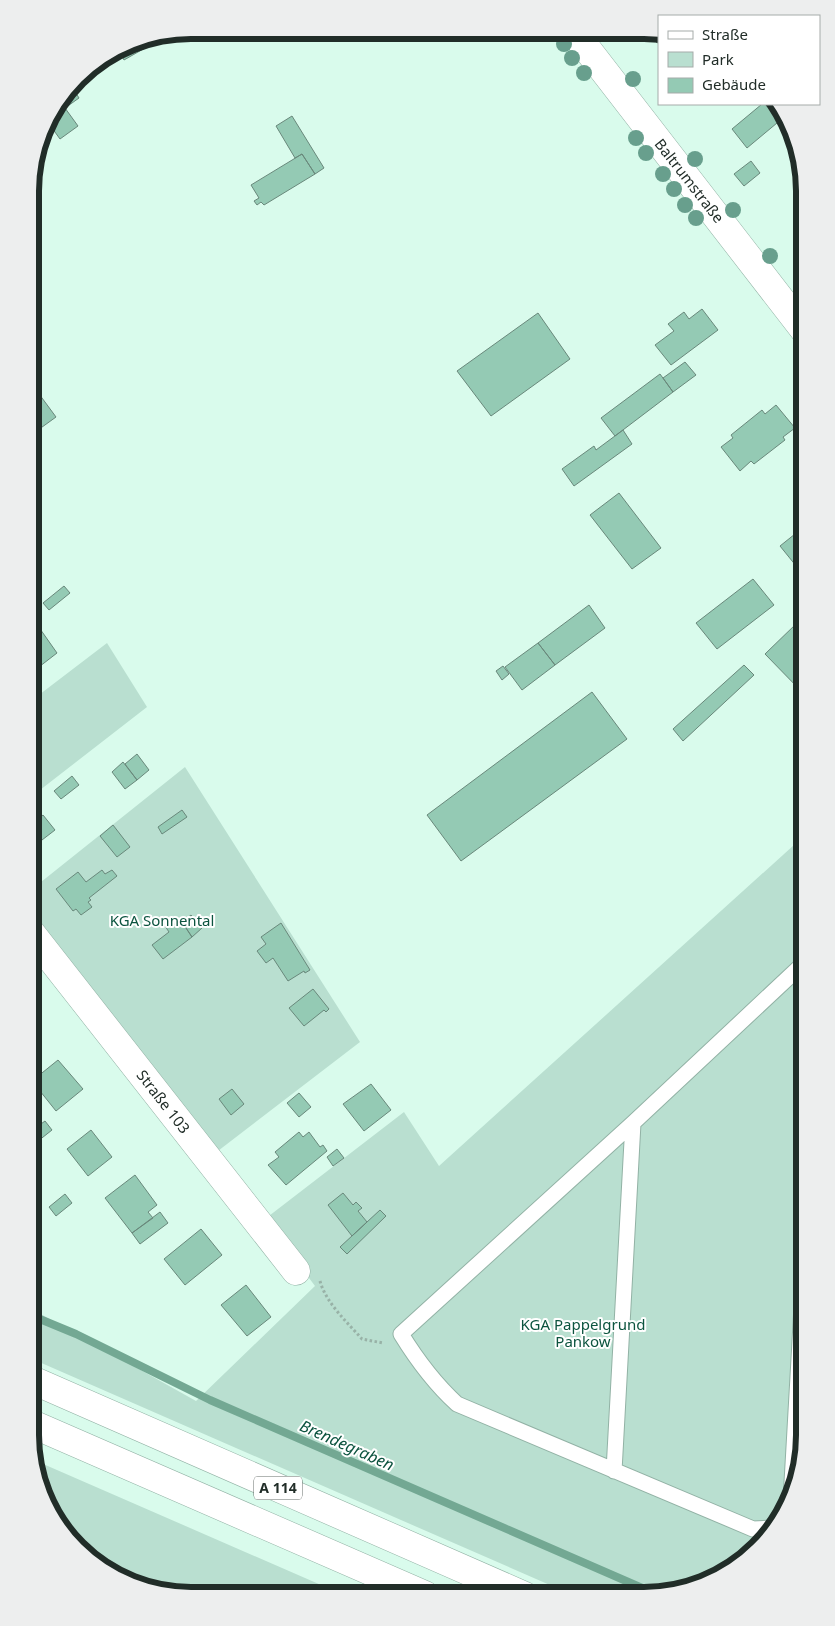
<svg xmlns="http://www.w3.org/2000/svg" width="835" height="1626" font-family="'Noto Sans',sans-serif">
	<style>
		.green { fill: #b9dfd0 }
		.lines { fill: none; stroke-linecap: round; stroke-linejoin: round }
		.stream { stroke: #73a893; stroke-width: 8 }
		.building { fill: #94cab4; stroke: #69887b }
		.service-casing { stroke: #92b2a5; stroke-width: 17 }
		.minor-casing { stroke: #92b2a5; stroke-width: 29 }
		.motorway-casing { stroke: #92b2a5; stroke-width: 29 }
		.path { stroke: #98b2a7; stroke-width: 3; stroke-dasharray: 2.5 2.5; stroke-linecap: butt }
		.service { stroke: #fff; stroke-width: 15 }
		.minor { stroke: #fff; stroke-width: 28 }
		.motorway { stroke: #fff; stroke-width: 28 }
		.tree { fill: #689f8d }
		.labels { text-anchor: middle; stroke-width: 4; stroke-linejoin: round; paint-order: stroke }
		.shield { fill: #fff; stroke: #646c68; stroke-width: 1 }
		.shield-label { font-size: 14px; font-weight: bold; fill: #212d28 }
		.street-label { font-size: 15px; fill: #212d28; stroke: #fff }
		.park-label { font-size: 15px; fill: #0c543f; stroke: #fff }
		.water-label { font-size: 16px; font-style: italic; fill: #0c533f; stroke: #fff }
		.rim { fill: none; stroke: #212d28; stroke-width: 6 }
	</style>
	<rect width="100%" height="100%" fill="#d9fbec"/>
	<path class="green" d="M107,643L147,707L31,797V701Z
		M185,767L360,1042L214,1154L31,920V890Z
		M805,835V1447L793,1497L772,1534L734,1569L696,1588L645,1596H575L30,1358V1308L196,1401L315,1286L265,1219L404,1112L439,1166Z
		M34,1460L344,1595H169L120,1580L85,1556L38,1487Z"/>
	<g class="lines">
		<path class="stream" d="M30,1315L76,1334L210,1400L656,1594"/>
	</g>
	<path class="building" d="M648,33H659V42L657,43Z
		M149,38L152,44L124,60L118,49L129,42Z
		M72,87L79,98L65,108L78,126L60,139L47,121L52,117L50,115Z
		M762,104H770L783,118L747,148L732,129Z
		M292,116L324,168L315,174L302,154L295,158L276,126Z
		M302,154L315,174L264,205L261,202L257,205L254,201L259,198L251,185Z
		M751,161L760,173L744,186L734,174Z
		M702,309L718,330L671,365L655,345L674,331L668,324L684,312L689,319Z
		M538,313L570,359L491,416L457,371Z
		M685,362L696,375L673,392L663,378Z
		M660,374L673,392L615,436L601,418Z
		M31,383L56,417L38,430L31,421Z
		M776,405L795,428L783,437L785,440L754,464L751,461L740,471L721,447L733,438L731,435L762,410L765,414Z
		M623,430L632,444L574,486L562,469L594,446L596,450Z
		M619,493L661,548L632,569L590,515Z
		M805,526V569L801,572L780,546Z
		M753,579L774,605L717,649L696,623Z
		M64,586L70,593L49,610L43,603Z
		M589,605L605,628L555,665L538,643Z
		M797,623L805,631V692L803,693L765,654Z
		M38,626L57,653L35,670L31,664V631Z
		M538,643L555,665L522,690L505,667Z
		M744,665L754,675L683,741L673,729Z
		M503,666L509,674L502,680L496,671Z
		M592,692L627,739L461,861L427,815Z
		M137,754L149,770L137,780L125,764Z
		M123,762L137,780L125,789L112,772Z
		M72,776L79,785L61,799L54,791Z
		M182,810L187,817L162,834L158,827Z
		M43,815L55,830L42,840L31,825Z
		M113,825L130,847L117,857L100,836Z
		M102,870L105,874L112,870L117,876L89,898L91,900L88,902L92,907L81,915L76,909L73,911L56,889L78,872L86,882Z
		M191,915L202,928L192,937L182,922Z
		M172,921L176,926L182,922L192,937L163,959L152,945L169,932L165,926Z
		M281,923L310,970L305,973L304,971L288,981L273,958L266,963L257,951L266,944L261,937Z
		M313,989L329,1009L326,1012L324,1010L304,1026L289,1008Z
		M58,1060L83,1089L56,1111L32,1081Z
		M371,1084L391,1110L364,1131L343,1104Z
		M232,1089L244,1104L231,1115L219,1099Z
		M299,1093L311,1107L299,1117L287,1103Z
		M45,1121L52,1130L33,1145L30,1142V1132Z
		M91,1130L112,1157L88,1176L67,1149Z
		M299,1132L303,1137L309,1132L320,1147L323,1145L327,1151L286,1185L268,1165L279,1157L275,1152Z
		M337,1149L344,1158L333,1166L327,1157Z
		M135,1175L157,1205L148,1212L153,1218L132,1233L105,1198Z
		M343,1193L353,1205L356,1202L362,1208L358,1211L367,1222L352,1236L328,1205Z
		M65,1194L72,1203L56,1216L49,1207Z
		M380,1210L386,1216L347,1254L340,1247Z
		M160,1212L168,1223L140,1244L132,1233Z
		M201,1229L222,1255L185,1285L164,1259Z
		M246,1285L271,1317L247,1336L221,1305Z"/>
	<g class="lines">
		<g class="service-casing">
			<path id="service" d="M34,160L35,161
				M614,1471L633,1123
				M791,1500L805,1253
				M775,1528L753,1529L457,1404C434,1383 417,1360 401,1334L633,1123L805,962"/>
		</g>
		<g class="minor-casing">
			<path id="minor" d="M574,32L805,331
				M31,933L296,1271"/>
		</g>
		<g class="motorway-casing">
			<path id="motorway" d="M30,1379L525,1596
				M30,1423L425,1595"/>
		</g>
		<path class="path" d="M320,1281C326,1303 347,1322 362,1339L383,1343"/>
		<use href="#service" class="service"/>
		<use href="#minor" class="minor"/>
		<use href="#motorway" class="motorway"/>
	</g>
	<g class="tree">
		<circle cx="564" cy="44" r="8"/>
		<circle cx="572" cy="58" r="8"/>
		<circle cx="584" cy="73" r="8"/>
		<circle cx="633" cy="79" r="8"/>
		<circle cx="636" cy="138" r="8"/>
		<circle cx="646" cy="153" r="8"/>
		<circle cx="695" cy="159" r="8"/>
		<circle cx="663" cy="174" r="8"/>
		<circle cx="674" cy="189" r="8"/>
		<circle cx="685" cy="205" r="8"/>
		<circle cx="733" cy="210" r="8"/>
		<circle cx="696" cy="218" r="8"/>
		<circle cx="770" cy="256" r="8"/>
	</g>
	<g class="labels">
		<rect class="shield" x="254" y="1476.5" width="48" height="23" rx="4"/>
		<g class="shield-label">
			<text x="278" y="1493">A 114</text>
		</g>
		<g class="street-label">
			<text transform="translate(689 181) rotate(52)" y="5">Baltrumstraße</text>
			<text transform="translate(163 1102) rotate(52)" y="5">Straße 103</text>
		</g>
		<g class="park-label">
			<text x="162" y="926">KGA Sonnental</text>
			<text x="583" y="1330">KGA Pappelgrund<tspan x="583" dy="17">Pankow</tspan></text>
		</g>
		<g class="water-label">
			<text transform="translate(347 1445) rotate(24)" y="6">Brendegraben</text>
		</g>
	</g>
	<path d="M0 0H835V1626H0ZM191 39H644A152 152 0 0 1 796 191V1435A152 152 0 0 1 644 1587H191A152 152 0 0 1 39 1435V191A152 152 0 0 1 191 39Z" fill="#edeeee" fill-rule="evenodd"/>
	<path class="rim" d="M191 39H644A152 152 0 0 1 796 191V1435A152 152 0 0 1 644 1587H191A152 152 0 0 1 39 1435V191A152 152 0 0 1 191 39Z"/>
	<rect x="658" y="15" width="162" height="90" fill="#ffffff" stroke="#a6aba9"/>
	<rect x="668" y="31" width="25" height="8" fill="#ffffff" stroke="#a6aba9"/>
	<text x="702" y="40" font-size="15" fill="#212d28">Straße</text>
	<rect x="668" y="52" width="25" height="15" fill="#b9dfd0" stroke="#a6aba9"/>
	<text x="702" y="65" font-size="15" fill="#212d28">Park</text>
	<rect x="668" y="78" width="25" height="15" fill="#94cab4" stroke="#a6aba9"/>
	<text x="702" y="90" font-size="15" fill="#212d28">Gebäude</text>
</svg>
